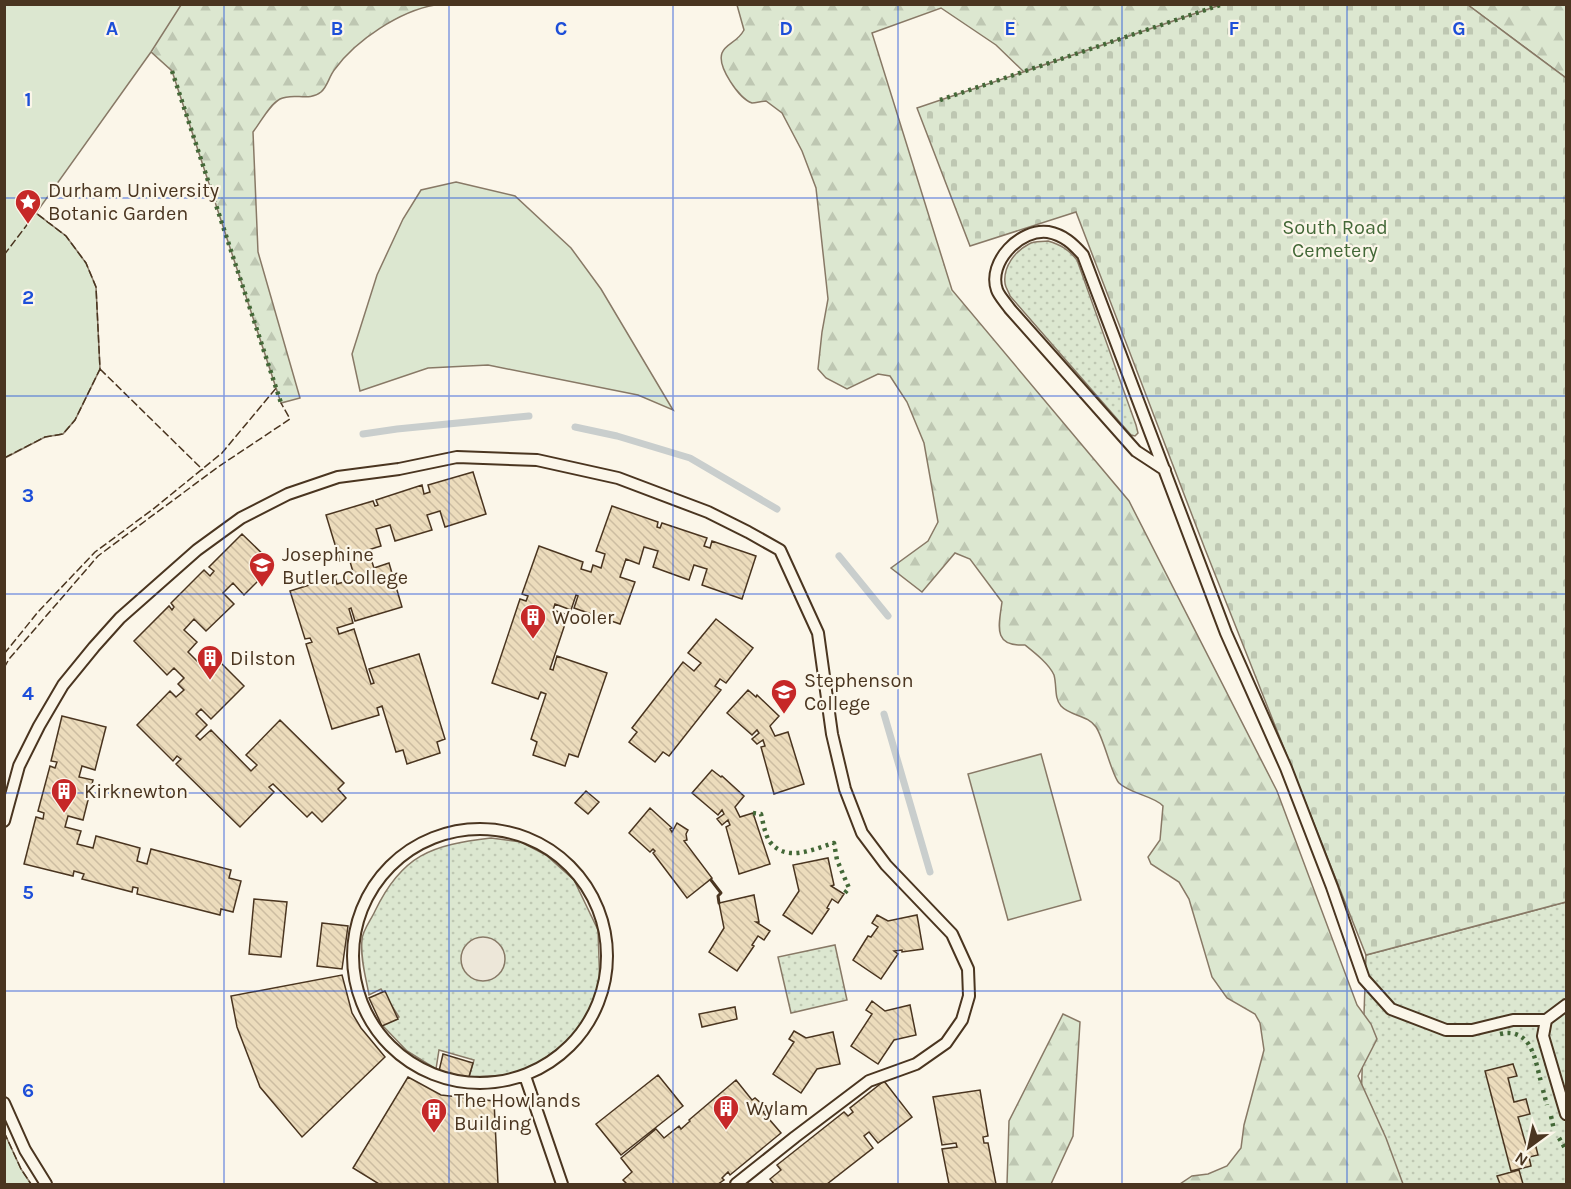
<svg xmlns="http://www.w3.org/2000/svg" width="1571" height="1189" font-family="Karla,sans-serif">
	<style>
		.grass { fill: url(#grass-dots); stroke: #887966; stroke-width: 1.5 }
		.forest { fill: url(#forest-firs); stroke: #887966; stroke-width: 1.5 }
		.cemetery { fill: url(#cemetery-stones); stroke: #887966; stroke-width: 1.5 }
		.green { fill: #dce7d0; stroke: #887966; stroke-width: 1.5 }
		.parking { fill: #ede7d9; stroke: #887966; stroke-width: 1.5 }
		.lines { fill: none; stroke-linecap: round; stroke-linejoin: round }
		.stream { stroke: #c9cecd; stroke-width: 7 }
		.building { fill: url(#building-back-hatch); stroke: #4a3520; stroke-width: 1.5 }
		.lane-casing { stroke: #4a3520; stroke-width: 14 }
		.lane { stroke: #fbf6e9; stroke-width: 10 }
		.hedge { stroke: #436837; stroke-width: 4.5; stroke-dasharray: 3 4.5; stroke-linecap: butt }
		.fence { stroke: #4a3520; stroke-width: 1.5; stroke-dasharray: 8 3; stroke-linecap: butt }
		.wall { stroke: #4a3520; stroke-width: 3 }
		.grid { fill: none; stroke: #1d4ed8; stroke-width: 1.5; stroke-opacity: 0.55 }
		.labels { text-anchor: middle; stroke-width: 4.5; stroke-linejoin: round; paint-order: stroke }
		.poi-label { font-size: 20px; fill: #4a3520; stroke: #fbf6e9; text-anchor: start }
		.park-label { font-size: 20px; fill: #436837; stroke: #fbf6e9 }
		.grid-label { font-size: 20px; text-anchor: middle; font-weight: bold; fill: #1d4ed8; stroke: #fbf6e9; stroke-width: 4.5; stroke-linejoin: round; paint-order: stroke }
	</style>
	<defs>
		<pattern id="grass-dots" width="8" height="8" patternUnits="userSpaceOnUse" patternTransform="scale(1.5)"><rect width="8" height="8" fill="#dce7d0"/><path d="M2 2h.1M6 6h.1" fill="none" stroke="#bec7b2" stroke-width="1.8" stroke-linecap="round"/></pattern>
		<pattern id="forest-firs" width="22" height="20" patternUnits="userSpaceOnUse" patternTransform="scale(1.5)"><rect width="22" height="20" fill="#dce7d0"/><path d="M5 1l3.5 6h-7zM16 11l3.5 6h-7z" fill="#bec7b2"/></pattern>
		<pattern id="cemetery-stones" width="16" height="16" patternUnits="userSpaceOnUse" patternTransform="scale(1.5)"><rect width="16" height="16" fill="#dce7d0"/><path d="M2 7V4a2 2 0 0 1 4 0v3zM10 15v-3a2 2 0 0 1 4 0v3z" fill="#bec7b2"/></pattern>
		<pattern id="building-back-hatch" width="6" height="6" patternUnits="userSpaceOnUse" patternTransform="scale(1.5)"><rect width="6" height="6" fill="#ecdcbc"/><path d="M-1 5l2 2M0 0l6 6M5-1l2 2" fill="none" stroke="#ccbda1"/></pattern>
	</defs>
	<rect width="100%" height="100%" fill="#fbf6e9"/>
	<path class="grass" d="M1048,241C1061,245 1068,249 1077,260L1136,425L1138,433L1135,436L1131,435L1010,296C1009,292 1005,287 1005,283C1003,267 1015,251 1029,244C1034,241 1041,242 1048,241Z
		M491,838L521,842L546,855L574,880L598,930L600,989L575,1036L538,1063L511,1075L469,1077L474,1060L439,1050L436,1069L407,1051L382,1025L399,1017L381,989L369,995C366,978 360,958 362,940C362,931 371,920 375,911C402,855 431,845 491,838Z
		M1566,902V1184H1365L1359,1163L1366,955Z
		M835,945L847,1000L791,1013L778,957Z"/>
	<path class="forest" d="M5,5H435C400,11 356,40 335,69C329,76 328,86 321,92C309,102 293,92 280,99C269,105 261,122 253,132L258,252L300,398L281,403L172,71L151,52Z
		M737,5H1223L1024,72L996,45L941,8L872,33L952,290L1129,501L1277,791L1357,1005L1371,1024L1377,1039L1358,1076L1386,1138L1403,1184H1180L1192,1176L1208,1174L1227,1166L1241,1148L1244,1125L1264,1050L1260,1023L1255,1014L1227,998L1212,977L1189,899L1179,882L1151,864L1148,857L1160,840L1163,806C1155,796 1130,794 1119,783C1112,776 1104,739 1096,727C1088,715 1070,716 1061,706C1054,698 1057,686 1054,675C1049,664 1035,653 1025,645C992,647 999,625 1002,602L970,559L955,553L922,592L891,568L928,541L938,522L924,443L907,402L890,376L878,374L847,389L826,378L818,369L822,332L828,299L816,188L802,151L782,113L766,101C762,101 756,103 752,103C739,99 717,66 722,53C726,43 737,43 744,30Z
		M1468,5H1566V78Z
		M1063,1014L1080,1022L1073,1136L1051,1184H1007L1009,1121Z"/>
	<path class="cemetery" d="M1223,4L1468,5L1566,78V902L1366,955L1205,549L1076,212L970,246L917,108Z"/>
	<path class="green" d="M4,5H181L151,52L36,213L66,236L86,263L96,287L100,369L75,420L63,434L45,437L5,458Z
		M456,182L515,196L571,248L601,289L673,410L638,395L488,365L428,368L360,391L352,354L377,275L403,219L421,190Z
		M1041,754L1081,900L1008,920L968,774Z
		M4,1132L21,1169L31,1184H5Z"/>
	<path class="parking" d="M461 959a22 22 0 1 1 44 0a22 22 0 1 1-44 0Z"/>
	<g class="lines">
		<path class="stream" d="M575,427L617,436L690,458L777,509
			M363,434L397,429L529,416
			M839,556L888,616
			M884,714L930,872"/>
	</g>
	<path class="building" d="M473,472L486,514L445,527L440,511L427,515L432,530L395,541L390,525L376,529L381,546L368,550L374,568L389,563L402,607L355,621L351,608L349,609L353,623L337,628L339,634L354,629L371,684L374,683L369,669L419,654L445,739L437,742L440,753L407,764L403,750L396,752L382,706L377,708L379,715L332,729L306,644L312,642L310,638L305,639L290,591L335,577L337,584L347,581L345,574L353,572L349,558L340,561L326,515L373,501L375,506L378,505L376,500L422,485L424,494L430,492L428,485Z
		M612,506L658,522L657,527L660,528L662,523L707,538L704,546L710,548L712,541L756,556L742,599L702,585L707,569L694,565L689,580L653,567L658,551L644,547L639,564L626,559L620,577L635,582L620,624L574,608L578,596L576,595L571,610L555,604L553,610L568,615L550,669L553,670L557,656L607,673L578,757L569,754L565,766L533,755L537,742L531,739L546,694L541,692L538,699L492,683L520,599L526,601L528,596L522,594L539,546L583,562L581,569L591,572L593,565L601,568L605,554L596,551Z
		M242,534L274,565L244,595L233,583L223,593L234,604L206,631L194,619L184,630L197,642L188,652L201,665L212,654L244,686L211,719L201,709L196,714L207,725L196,736L200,740L211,730L251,771L257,765L246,755L280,720L344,783L338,789L346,798L322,822L312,812L307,817L273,784L269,787L274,792L240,827L176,764L181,759L177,756L173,761L137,725L170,691L176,697L184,690L178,684L184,678L174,668L167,675L134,641L169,606L172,610L174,607L171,603L204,570L210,576L214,571L209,567Z
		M716,619L753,648L726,683L720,679L715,686L721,690L669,756L663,752L655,762L629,742L637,732L632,728L683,662L694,671L701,663L688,653Z
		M748,690L756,697L757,695L779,716L770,726L775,736L788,732L804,784L774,794L761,747L765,746L763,740L757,744L752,739L759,733L757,730L752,735L727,713Z
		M62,716L106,727L95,770L82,766L79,777L93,780L83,820L68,816L65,827L81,831L77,844L93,848L96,836L140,848L137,861L147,864L151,849L231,870L229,878L241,881L233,912L221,909L220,915L137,894L138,888L133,887L132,892L82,879L84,874L74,871L73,876L24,864L36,817L43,819L44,813L38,811L50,766L55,768L57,762L51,761Z
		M712,770L721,777L722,776L744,796L735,807L740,817L753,813L770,864L739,874L726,827L730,825L728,820L722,825L717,819L724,814L722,810L718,815L692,793Z
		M586,791L599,802L588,814L575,803Z
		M650,808L672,828L670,829L672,832L677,823L688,830L686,834L687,840L684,841L712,878L687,898L653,853L655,851L653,849L650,852L629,833Z
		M828,858L834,885L831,886L844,894L838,903L832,899L827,908L829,909L812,934L783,915L799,891L793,865Z
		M754,895L759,922H756L770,931L764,940L758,936L752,945L754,946L737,971L709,952L724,928L719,903Z
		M254,899L287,902L281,957L249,954Z
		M877,915L888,921L917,915L923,949L902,952V950L894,951L898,954L881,979L853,960L868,936L871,937L878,927L872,923Z
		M322,923L348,926L342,969L317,966Z
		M342,975L352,1013L361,1028L385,1057L302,1137L260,1087L237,1027L231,996Z
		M385,991L398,1019L382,1026L369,998Z
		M872,1001L885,1011L910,1005L916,1035L894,1040L878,1064L851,1046L872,1014L866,1010Z
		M735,1007L737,1019L702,1027L699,1014Z
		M794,1031L806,1038L833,1032L840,1064L817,1069L801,1093L773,1074L794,1042L789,1039Z
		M443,1054L473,1063L468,1080L439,1071Z
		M1513,1064L1517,1076L1508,1078L1514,1102L1526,1099L1530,1114L1518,1117L1526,1145L1535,1143L1538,1155L1529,1157L1531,1166L1511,1171L1485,1071Z
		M658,1075L683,1106L621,1155L596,1124Z
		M408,1077L441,1095L494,1101L498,1184H379L353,1168Z
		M736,1080L752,1100L755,1098L763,1105L766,1110L763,1112L781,1133L730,1175L728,1172L722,1178L724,1180L718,1184H627L623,1180L632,1172L621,1158L656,1129L664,1138L679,1126L681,1129L690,1121L689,1120Z
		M884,1081L912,1117L878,1143L869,1132L864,1136L873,1148L827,1184H774L770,1179L781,1170L777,1165L844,1112L848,1116L853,1112L850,1108Z
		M980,1090L988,1136L983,1137L984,1143H988L996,1184H949L942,1149L957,1147L956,1143L942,1145L933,1097Z
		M1519,1170L1523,1184H1500L1497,1176Z"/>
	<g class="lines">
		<g class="lane-casing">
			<path id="lane" d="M1165,470L1136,451L1010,309C1006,303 999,296 997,290C987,262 1021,228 1048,232C1064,235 1073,244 1083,255L1226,633L1286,768L1332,887L1364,979L1391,1009L1446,1030H1472L1513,1020H1546
				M4,821L19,766L39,726L63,685L94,647L120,618L197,550L241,518L288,494L338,477L399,469L457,457L537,460L618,478L708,512L748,532L780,550L818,633L832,734L845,789L862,833L886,865L952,934L968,969L969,996L962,1020L946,1043L916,1064L869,1081L795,1137L736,1184
				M353 956a127 127 0 1 1 254 0a127 127 0 1 1-254 0Z
				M1566,1005L1546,1020L1543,1036L1566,1114
				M525,1076L562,1184
				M4,1103L25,1150L46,1184"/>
		</g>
		<use href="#lane" class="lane"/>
		<path class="hedge" d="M172,71L281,403
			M940,100L1223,4
			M753,813L761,814C763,822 765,835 770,842C787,863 813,849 834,843L837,860L849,888L844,894
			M1500,1034C1532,1027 1535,1060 1541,1082
			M1543,1090L1547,1105
			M1551,1116L1554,1130
			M1559,1138L1566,1150"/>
		<path class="fence" d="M4,255L36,213L66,236L86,263L96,287L100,369L75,420L63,434L45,437L4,458
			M100,369L203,470
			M4,654L38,612L95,552L152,510L222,453L277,387
			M4,668L9,659L98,556L218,467L290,419L281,403
			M4,1132L21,1169L31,1184"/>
		<path class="wall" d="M711,880L721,893L718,896L719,903"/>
	</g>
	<path class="grid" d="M224,4V1184M449,4V1184M673,4V1184M898,4V1184M1122,4V1184M1347,4V1184M4,198H1566M4,396H1566M4,594H1566M4,793H1566M4,991H1566"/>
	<defs>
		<g id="sight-pin" transform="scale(1.35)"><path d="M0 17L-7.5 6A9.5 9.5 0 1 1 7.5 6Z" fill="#c62828" stroke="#fbf6e9"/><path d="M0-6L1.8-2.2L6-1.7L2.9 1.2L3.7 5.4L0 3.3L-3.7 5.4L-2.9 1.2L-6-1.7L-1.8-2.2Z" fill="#fff"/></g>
		<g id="university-pin" transform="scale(1.35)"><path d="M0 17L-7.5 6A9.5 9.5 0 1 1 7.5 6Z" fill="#c62828" stroke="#fbf6e9"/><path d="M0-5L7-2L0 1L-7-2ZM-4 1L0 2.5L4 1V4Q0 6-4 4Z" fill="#fff"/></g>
		<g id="building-pin" transform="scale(1.35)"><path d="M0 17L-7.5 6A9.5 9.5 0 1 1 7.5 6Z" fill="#c62828" stroke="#fbf6e9"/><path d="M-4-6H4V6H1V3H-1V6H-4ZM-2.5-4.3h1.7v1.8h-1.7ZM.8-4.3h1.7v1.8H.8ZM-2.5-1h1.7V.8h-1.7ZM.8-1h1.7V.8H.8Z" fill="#fff"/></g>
	</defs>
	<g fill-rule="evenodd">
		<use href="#sight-pin" x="28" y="202"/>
		<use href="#university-pin" x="262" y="565"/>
		<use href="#building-pin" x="533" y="617"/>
		<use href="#building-pin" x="210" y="658"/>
		<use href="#university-pin" x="784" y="692"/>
		<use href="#building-pin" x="64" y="791"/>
		<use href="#building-pin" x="726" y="1108"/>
		<use href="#building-pin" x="434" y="1111"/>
	</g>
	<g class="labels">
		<g class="poi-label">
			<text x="48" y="197">Durham University<tspan x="48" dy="23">Botanic Garden</tspan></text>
			<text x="282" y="561">Josephine<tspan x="282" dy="23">Butler College</tspan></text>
			<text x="552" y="624">Wooler</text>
			<text x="230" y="665">Dilston</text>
			<text x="804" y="687">Stephenson<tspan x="804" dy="23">College</tspan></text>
			<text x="84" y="798">Kirknewton</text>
			<text x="454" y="1107">The Howlands<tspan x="454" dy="23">Building</tspan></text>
			<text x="746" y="1115">Wylam</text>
		</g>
		<g class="park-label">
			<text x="1335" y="234">South Road<tspan x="1335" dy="23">Cemetery</tspan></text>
		</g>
	</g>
	<g class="grid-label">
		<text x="112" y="35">A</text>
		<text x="337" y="35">B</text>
		<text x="561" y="35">C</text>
		<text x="786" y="35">D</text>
		<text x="1010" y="35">E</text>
		<text x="1234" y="35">F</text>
		<text x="1459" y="35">G</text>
		<text x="28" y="106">1</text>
		<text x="28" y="304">2</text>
		<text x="28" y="502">3</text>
		<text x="28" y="700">4</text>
		<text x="28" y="899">5</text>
		<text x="28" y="1097">6</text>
	</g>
	<rect width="1571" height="1189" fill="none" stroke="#4a3520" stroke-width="12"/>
	<g transform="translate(1529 1147) rotate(213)" stroke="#fbf6e9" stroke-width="4.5" paint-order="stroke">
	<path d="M0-4.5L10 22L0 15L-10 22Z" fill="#4a3520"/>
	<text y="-9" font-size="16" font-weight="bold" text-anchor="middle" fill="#4a3520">N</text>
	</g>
</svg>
